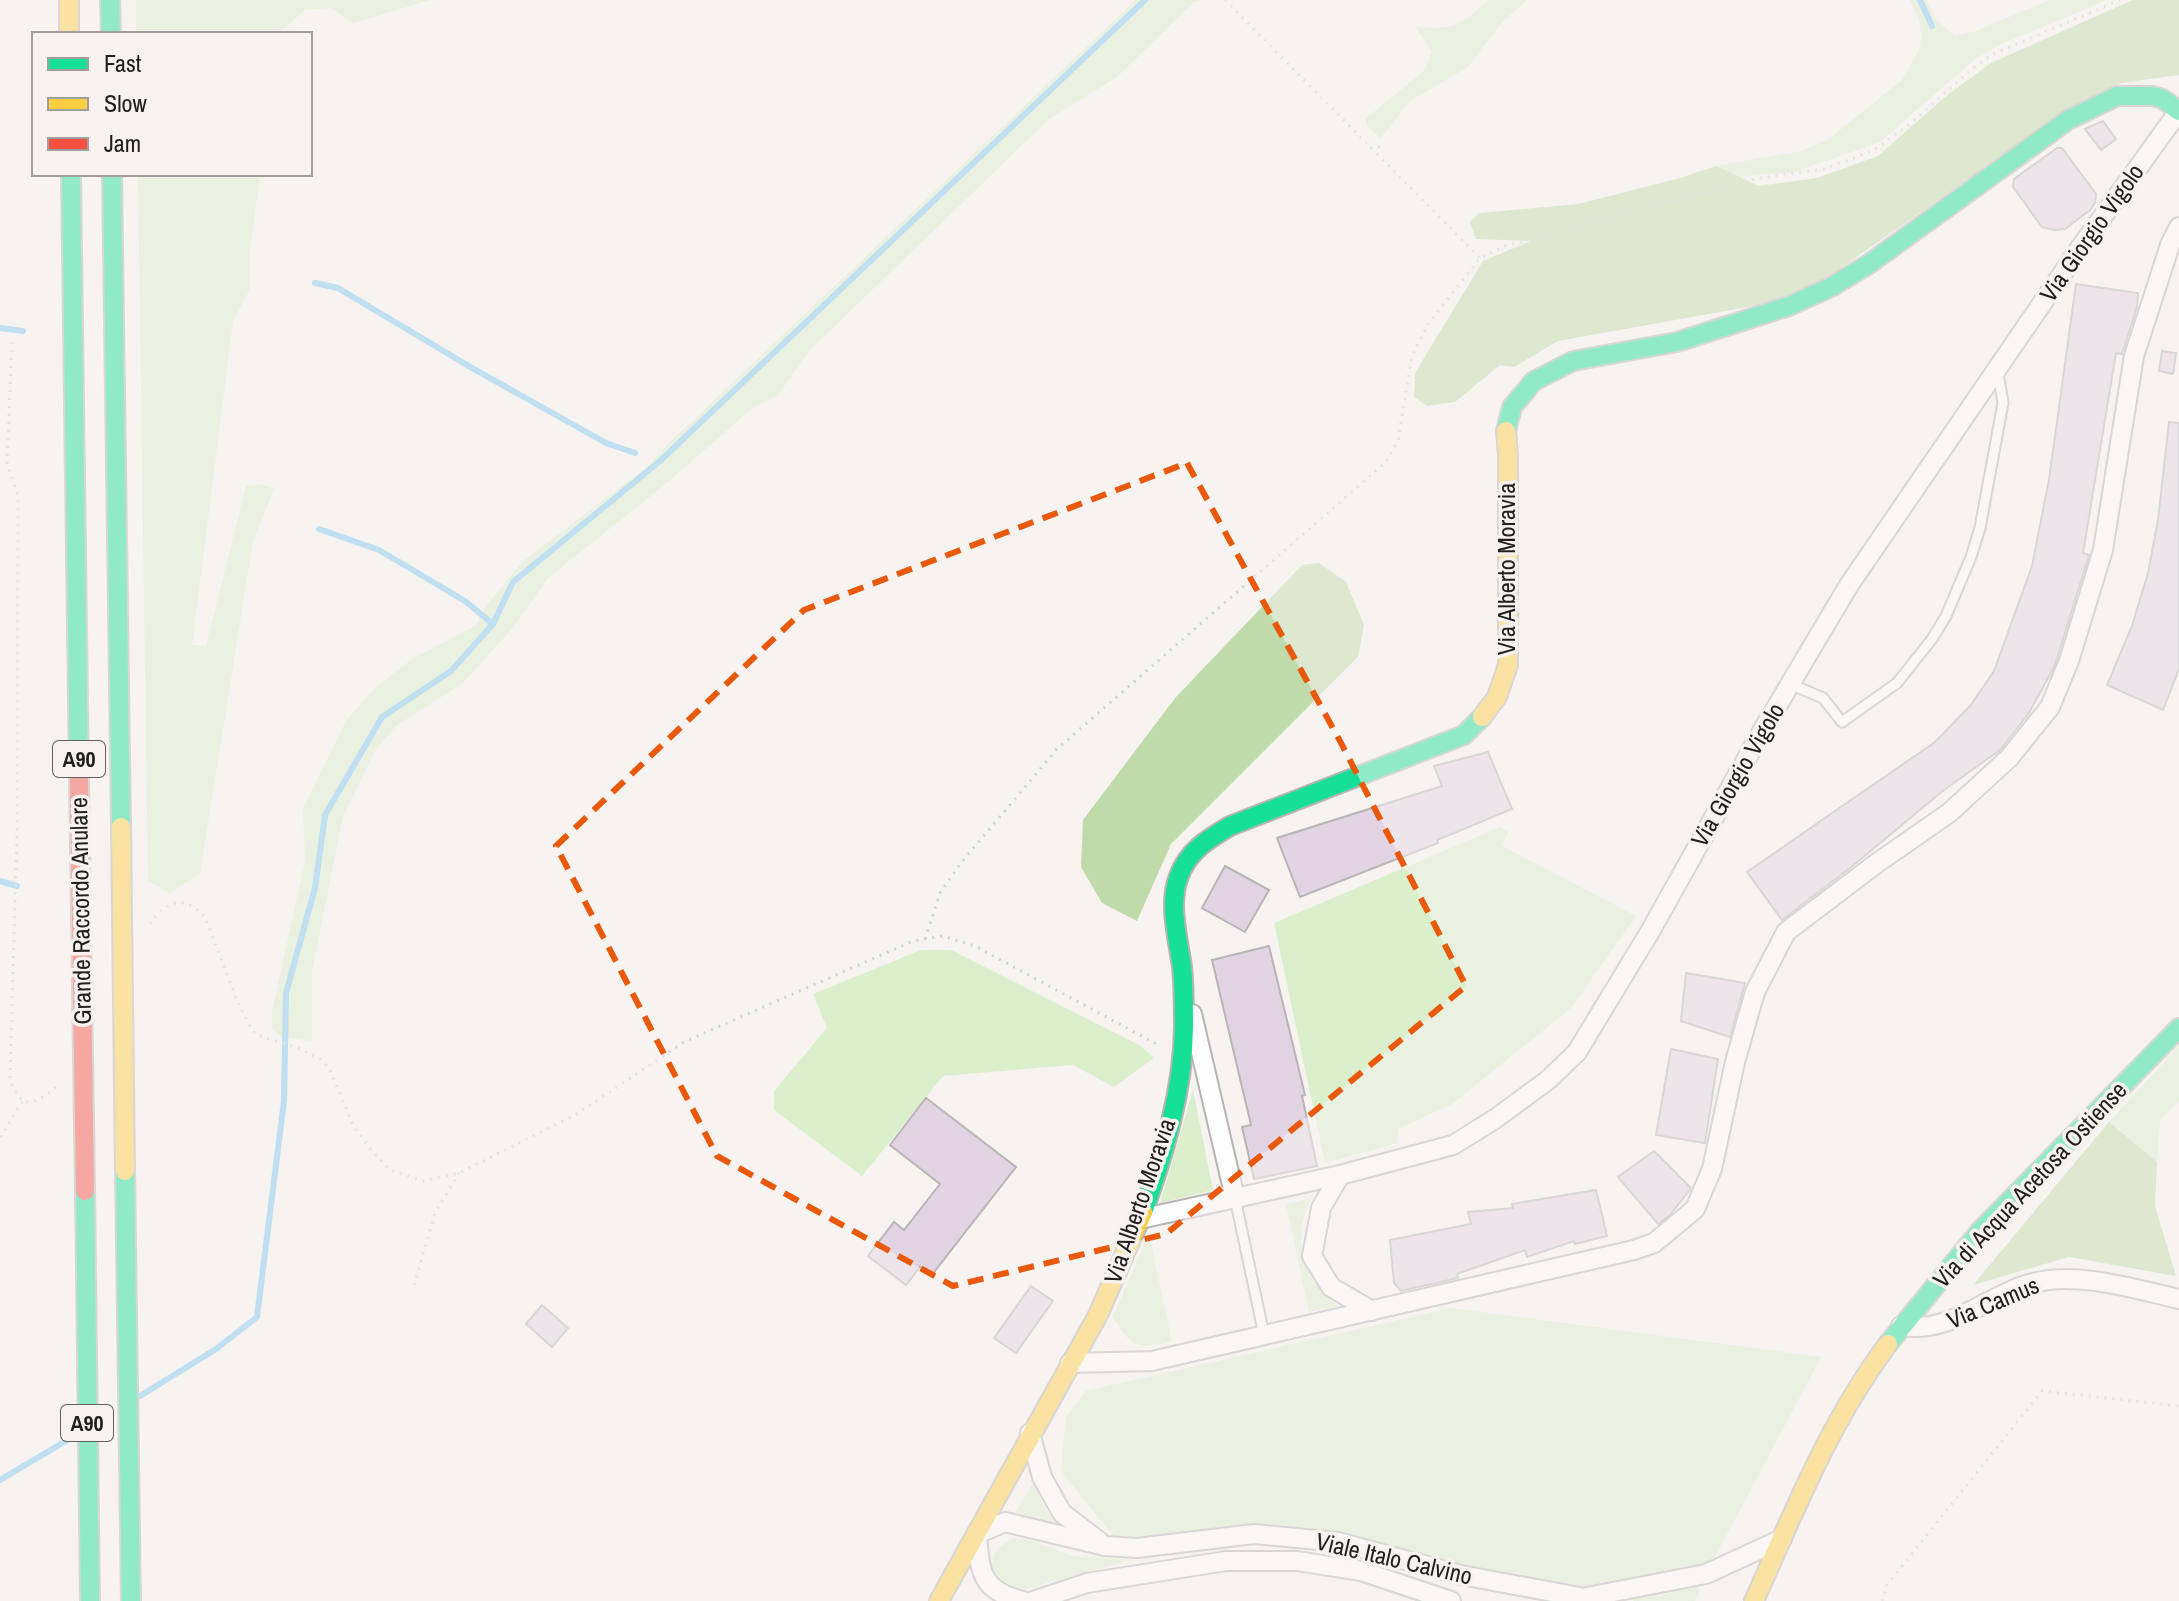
<svg xmlns="http://www.w3.org/2000/svg" width="2179" height="1601" font-family="'Archivo Narrow',sans-serif">
	<style>
		.green { fill: #dcefcc }
		.forest { fill: #c0daa9 }
		.lines { fill: none; stroke-linecap: round; stroke-linejoin: round }
		.stream { stroke: #7ec7f0; stroke-width: 6 }
		.building { fill: #e2d4e3; stroke: #b7b5b5; stroke-width: 2 }
		.lane-casing { stroke: #b7b4b3; stroke-width: 13 }
		.street-casing { stroke: #b7b4b3; stroke-width: 22 }
		.fast-casing { stroke: #b7b4b3; stroke-width: 22 }
		.slow-casing { stroke: #b7b4b3; stroke-width: 22 }
		.jam-casing { stroke: #b7b4b3; stroke-width: 22 }
		.path { stroke: #d3d2d2; stroke-width: 3; stroke-dasharray: 2 6; stroke-linecap: butt }
		.lane { stroke: #fefdfd; stroke-width: 9 }
		.street { stroke: #fefdfd; stroke-width: 18 }
		.fast { stroke: #16e098; stroke-width: 18 }
		.slow { stroke: #ffcf43; stroke-width: 18 }
		.jam { stroke: #f24e42; stroke-width: 18 }
		.marked { fill: none; stroke: #e8590c; stroke-width: 6; stroke-dasharray: 16 10; stroke-linejoin: round }
		.labels { text-anchor: middle; stroke-width: 7; stroke-linejoin: round; paint-order: stroke }
		.shield { fill: #f8f2ef; stroke: #625f5d; stroke-width: 2 }
		.shield-label { font-size: 22px; font-weight: bold; fill: #22201f }
		.street-label { font-size: 24px; fill: #22201f; stroke: #f8f2ef }
	</style>
	<rect width="100%" height="100%" fill="#f6f3f1"/>
	<path class="green" d="M136,0H430L353,23L331,8L305,10L278,34H136Z
		M1136,0H1202L1194,2L1117,77L1049,119L810,350L778,395L754,407L657,491L549,577L511,630L463,683L396,726L376,749L343,816L312,972V1041L281,1037L272,1028V1012L305,861L303,808L346,721L375,688L412,659L475,626L486,606L522,562L648,466L667,445Z
		M1489,0H1527L1502,22L1468,67L1410,101L1381,138L1368,127L1365,119L1424,71L1432,52L1415,26C1452,32 1462,24 1489,0Z
		M1910,0H1926L1936,20L1955,36L1973,32L2050,0H2107L1999,45L1975,59L1880,142L1794,172L1738,177L1716,166L1801,151L1829,139L1902,80L1919,50L1922,36L1918,18Z
		M138,174H260L249,259L250,289L233,321L192,645L206,646L246,486L260,484L274,489L253,541L200,873L170,893L148,881Z
		M1500,827L1508,832L1502,846L1636,916L1571,1008L1452,1104L1398,1129L1397,1143L1325,1163L1274,923Z
		M921,950H951L1141,1046L1154,1058L1114,1087L1073,1065L943,1076L862,1176L774,1110V1091L827,1028L813,994Z
		M2179,1046V1101L2160,1120L2157,1162L2109,1122Z
		M1193,1090L1213,1190L1160,1203Z
		M1312,1198C1290,1237 1303,1281 1338,1306L1309,1312L1286,1204Z
		M1149,1234L1172,1342C1136,1349 1133,1349 1113,1317Z
		M1451,1308L1821,1357L1706,1574L1560,1595L1338,1542L1113,1536L1061,1471L1066,1417L1086,1391Z
		M1035,1479L1042,1504L1058,1527H1050L1016,1512Z
		M1013,1538L1029,1540L1072,1556L1132,1560L1024,1589C1006,1589 986,1576 994,1556C997,1547 1006,1543 1013,1538Z
		M1695,1585L1700,1589L1695,1601H1633V1598L1661,1596Z"/>
	<path class="forest" d="M2133,0H2179V75L2121,83L2027,138L1798,298L1558,341L1514,367L1500,365L1455,402L1427,406L1414,397L1415,373L1483,261L1531,241L1476,239L1470,222L1479,213L1579,204L1680,178L1716,166L1759,186L1817,178L1878,156L1945,97L1991,63Z
		M1319,563L1346,582L1364,625L1358,657L1171,844L1137,921L1102,903L1081,867L1083,820L1176,697L1302,565Z
		M2109,1122L2157,1162L2155,1206L2176,1276L2069,1257L1973,1285Z"/>
	<g class="lines">
		<path class="stream" d="M1920,0L1932,26
			M315,283L338,288L472,368L606,443L635,453
			M0,328L23,331
			M319,529L379,550L465,601L493,624
			M0,881L17,886
			M140,1396L216,1349L257,1317L284,1101L286,993L315,888L325,815L382,717L451,671L493,624L513,582L660,461L1145,0
			M0,1480L76,1435"/>
	</g>
	<path class="building" d="M2103,121L2116,139L2101,150L2085,129Z
		M2057,148H2062L2096,194L2095,203L2090,210L2065,229L2055,230L2042,227L2013,187L2014,179Z
		M2076,284L2138,293L2137,307L2122,354L2116,353L2083,553L2089,555L2055,665L2029,713L2000,750L1944,790L1850,868L1782,920L1747,872L1935,742L1970,706L1994,671L2032,566L2049,480Z
		M2162,351L2176,353L2173,374L2159,371Z
		M2169,422L2179,423V669L2163,710L2107,685L2132,626L2148,573L2158,520Z
		M1488,752L1512,809L1437,840L1438,843L1300,897L1277,838L1442,786L1434,766Z
		M1225,866L1269,890L1245,932L1202,908Z
		M1269,946L1305,1095L1302,1096L1317,1166L1254,1179L1242,1127L1251,1125L1212,960Z
		M1686,973L1745,983L1730,1037L1681,1021Z
		M1671,1049L1718,1059L1705,1143L1656,1135Z
		M926,1098L1016,1167L931,1276L920,1267L906,1285L868,1256L894,1222L904,1230L940,1184L890,1145Z
		M1654,1151L1691,1188L1670,1215L1658,1224L1618,1177Z
		M1596,1190L1607,1236L1575,1244L1574,1241L1527,1257L1525,1250L1457,1274L1458,1278L1401,1291L1394,1283L1390,1240L1471,1224L1468,1212L1513,1208L1512,1204Z
		M1031,1286L1053,1301L1016,1353L994,1338Z
		M542,1305L568,1328L552,1347L526,1324Z"/>
	<g class="lines">
		<g class="lane-casing">
			<path id="lane" d="M1790,684L1823,698L1842,722L1897,683L1932,639L1946,616L1971,557L1980,528L2003,403L1998,373
				M1235,1198L1264,1335"/>
		</g>
		<g class="street-casing">
			<path id="street" d="M1192,1014L1235,1198
				M1340,1175L1321,1208L1312,1256L1331,1287L1372,1311
				M1140,1219L1340,1175L1453,1145L1495,1119L1548,1080L1577,1052L1651,930L1761,733L1849,585L2080,248L2179,111
				M1901,1326C1953,1334 1986,1295 2033,1283C2077,1271 2135,1289 2179,1299
				M1070,1363L1152,1361L1634,1250L1654,1243L1695,1209L1712,1169L1735,1062L1755,992L1786,932L1877,863L1949,813L2009,758L2050,707L2069,661L2103,550L2134,356L2170,245L2179,227
				M1030,1433L1042,1477L1062,1513L1100,1542
				M1587,1597L1706,1574L1782,1539
				M1023,1601C981,1591 980,1573 977,1534L1005,1522L1105,1546L1137,1548L1254,1534L1338,1542L1461,1575L1601,1601
				M1033,1601L1087,1583L1226,1561H1297L1361,1571L1451,1601"/>
		</g>
		<g class="fast-casing">
			<path id="fast" d="M110,0L111,34
				M71,174L79,779
				M112,174L121,827
				M1506,431L1512,407L1534,381L1573,361L1677,342L1789,306L1831,287L1869,264L2068,120L2117,96H2153L2163,99L2179,111
				M125,1171L131,1601
				M85,1191L90,1601
				M1143,1212C1164,1154 1183,1091 1184,1028C1184,1008 1184,987 1182,967C1178,938 1168,904 1179,876C1188,851 1208,839 1230,826L1464,735L1482,717
				M1888,1344L1980,1231L2179,1028"/>
		</g>
		<g class="slow-casing">
			<path id="slow" d="M69,0V34
				M1482,717L1497,697L1508,665V455L1506,431
				M121,827L125,1171
				M939,1601L1098,1315L1143,1212
				M1754,1601C1793,1514 1830,1421 1888,1344"/>
		</g>
		<g class="jam-casing">
			<path id="jam" d="M79,779L85,1191"/>
		</g>
		<path class="path" d="M1225,0L1480,258
			M1370,148L1385,146
			M12,342L7,462L18,496L17,832L10,1079C21,1110 33,1107 56,1087
			M150,924C165,900 185,895 205,917L238,1003L251,1028L257,1035L298,1048L320,1059L329,1068L353,1125L371,1150L390,1170L423,1181L459,1173L575,1115L684,1042L913,941L943,936L975,946L1160,1046
			M925,939L940,893L960,864L1057,749L1385,463L1398,441L1412,356L1428,324L1480,258L1505,246L1759,178L1824,169L1854,158L1874,150L1910,124L1972,69L1993,54L2120,0
			M0,1137L22,1102
			M414,1285L435,1213L459,1173
			M1882,1601L1887,1585L2042,1391L2179,1406"/>
		<use href="#lane" class="lane"/>
		<use href="#street" class="street"/>
		<use href="#fast" class="fast"/>
		<use href="#slow" class="slow"/>
		<use href="#jam" class="jam"/>
	</g>
	<path d="M0 0H2179V1601H0ZM1187,463L1340,741L1466,986L1166,1234L953,1286L717,1156L556,846L804,610Z" fill="#f6f3f1" fill-opacity=".55" fill-rule="evenodd"/>
	<path class="marked" d="M1187,463L1340,741L1466,986L1166,1234L953,1286L717,1156L556,846L804,610Z"/>
	<g class="labels">
		<g class="shield">
			<rect x="53" y="741" width="52" height="36" rx="6"/>
			<rect x="61" y="1405" width="52" height="36" rx="6"/>
		</g>
		<g class="shield-label">
			<text x="79" y="767">A90</text>
			<text x="87" y="1431">A90</text>
		</g>
		<g class="street-label">
			<text transform="translate(2092 233) rotate(-55)" y="8">Via Giorgio Vigolo</text>
			<text transform="translate(1507 569) rotate(-90)" y="8">Via Alberto Moravia</text>
			<text transform="translate(1738 775) rotate(-60)" y="8">Via Giorgio Vigolo</text>
			<text transform="translate(81 911) rotate(-91)" y="8">Grande Raccordo Anulare</text>
			<text transform="translate(2030 1185) rotate(-47)" y="8">Via di Acqua Acetosa Ostiense</text>
			<text transform="translate(1140 1201) rotate(-71)" y="8">Via Alberto Moravia</text>
			<text transform="translate(1993 1303) rotate(-23)" y="8">Via Camus</text>
			<text transform="translate(1394 1559) rotate(13)" y="8">Viale Italo Calvino</text>
		</g>
	</g>
	<rect x="32" y="32" width="280" height="144" fill="#f8f2ef" stroke="#a29e9c" stroke-width="2"/>
	<rect x="48" y="58" width="40" height="12" fill="#16e098" stroke="#a29e9c" stroke-width="2"/>
	<text x="104" y="72" font-size="24" fill="#22201f">Fast</text>
	<rect x="48" y="98" width="40" height="12" fill="#ffcf43" stroke="#a29e9c" stroke-width="2"/>
	<text x="104" y="112" font-size="24" fill="#22201f">Slow</text>
	<rect x="48" y="138" width="40" height="12" fill="#f24e42" stroke="#a29e9c" stroke-width="2"/>
	<text x="104" y="152" font-size="24" fill="#22201f">Jam</text>
</svg>
